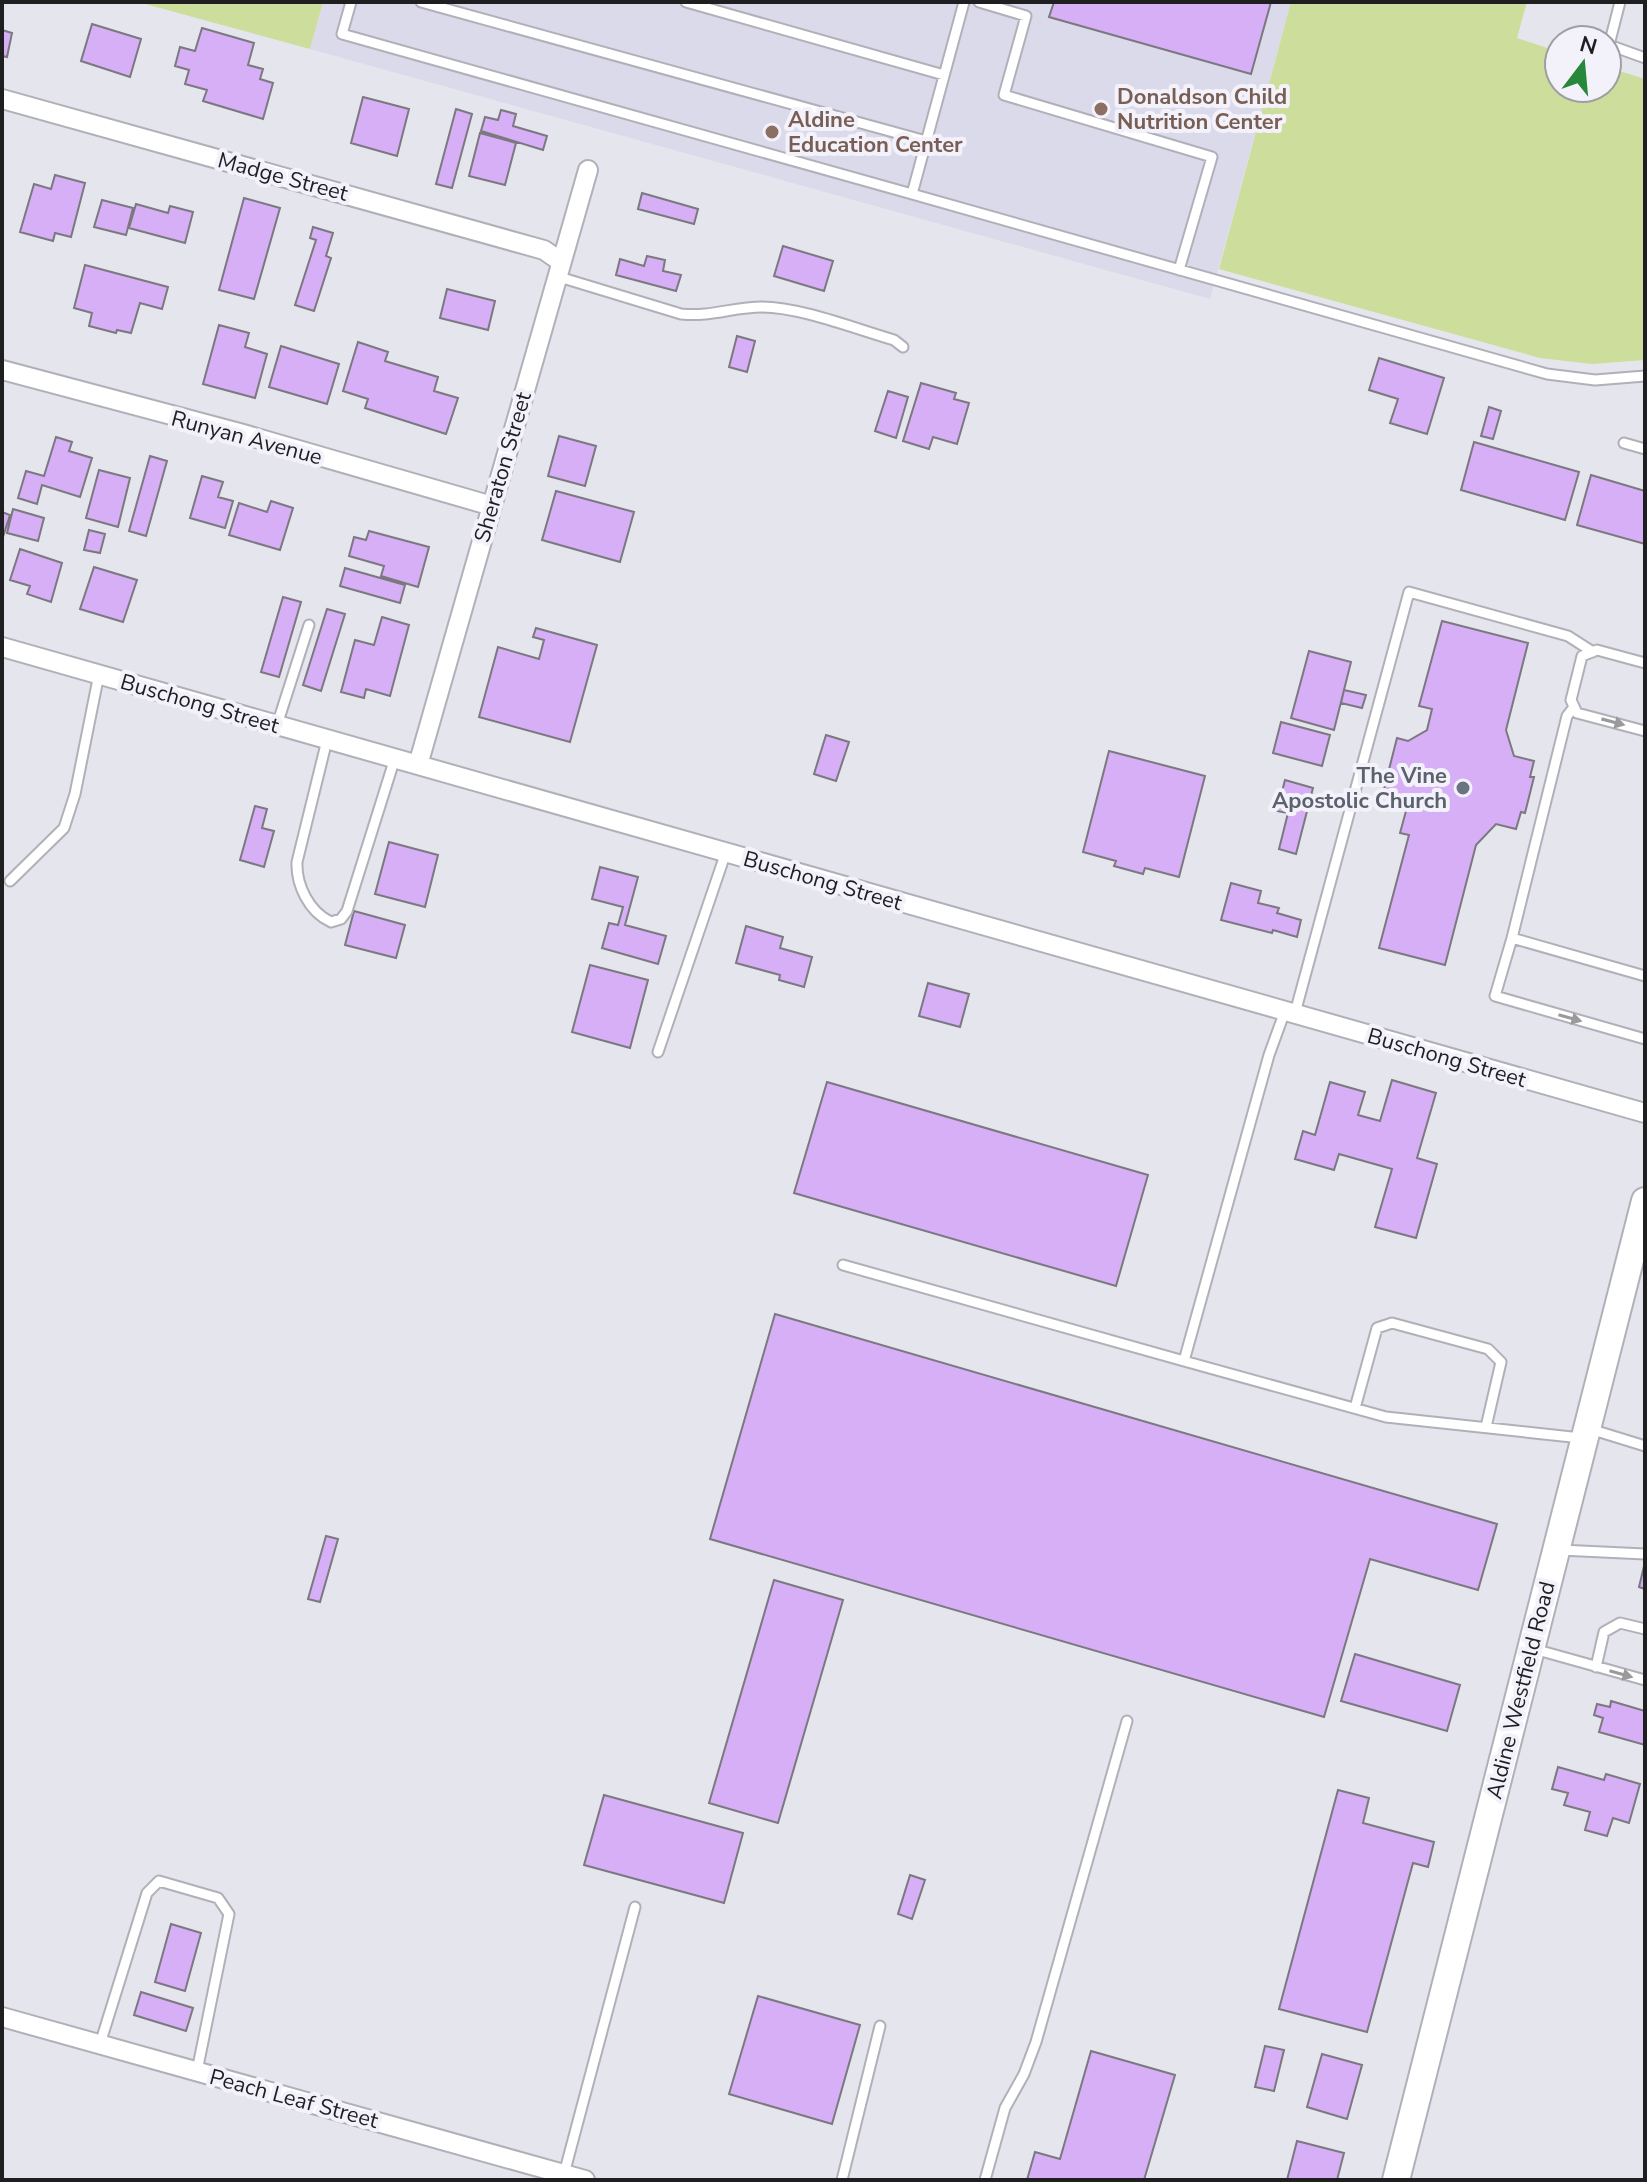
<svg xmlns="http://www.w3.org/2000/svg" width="1647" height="2182" font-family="'Nunito Sans',sans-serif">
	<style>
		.built { fill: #dbdaea }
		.green { fill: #ccdd9c }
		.building { fill: #d6aff6; stroke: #7b787f; stroke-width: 2 }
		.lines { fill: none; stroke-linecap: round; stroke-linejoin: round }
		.service-casing { stroke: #b1b0b8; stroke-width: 13 }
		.minor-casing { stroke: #b1b0b8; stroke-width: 22 }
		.secondary-casing { stroke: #b1b0b8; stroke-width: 30 }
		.service { stroke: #fff; stroke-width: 9 }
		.minor { stroke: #fff; stroke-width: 18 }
		.secondary { stroke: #fff; stroke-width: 26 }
		.oneway { fill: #9a9a9c }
		.education-dot { fill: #8d6e63; stroke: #f3f2fb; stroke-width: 3 }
		.worship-dot { fill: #6b7280; stroke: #f3f2fb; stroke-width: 3 }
		.labels { text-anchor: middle; stroke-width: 8; stroke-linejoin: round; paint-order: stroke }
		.education-label { font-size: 22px; font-weight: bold; fill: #785e54; stroke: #f3f2fb; text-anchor: start }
		.street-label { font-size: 22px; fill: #1f1f22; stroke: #f3f2fb }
		.worship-label { font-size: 22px; font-weight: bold; fill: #5b616d; stroke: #f3f2fb; text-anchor: end }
	</style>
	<rect width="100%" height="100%" fill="#e5e5ee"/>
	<path class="built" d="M323,2H1291L1210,299L310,49Z"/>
	<path class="green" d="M138,2H323L310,49Z
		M1291,2H1527L1517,38L1559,52V88H1607V67L1645,79V360L1592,364L1540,358L1219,269Z"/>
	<path class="building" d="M1054,2H1271L1251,74L1049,17Z
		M92,24L141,39L130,77L81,61Z
		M202,28L254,43L248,65L263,69L260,79L273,83L263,119L203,101L207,90L185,84L189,70L175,66L180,47L195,51Z
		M2,30L12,33L7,57L2,56Z
		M363,97L409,109L397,156L351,143Z
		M456,109L472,114L452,188L436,184Z
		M501,110L516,114L513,126L547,136L543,150L481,131L485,117L498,120Z
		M480,133L516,143L505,185L469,176Z
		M55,175L85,183L71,237L55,233L53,241L20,232L34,184L51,189Z
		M642,193L698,209L694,224L638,209Z
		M244,198L280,208L254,299L219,290Z
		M102,200L133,208L126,235L94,227Z
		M136,204L168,213L170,206L193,212L185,243L129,228Z
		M313,227L333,233L326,256L331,258L314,311L295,305L316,240L310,238Z
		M783,246L833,261L824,291L774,276Z
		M647,256L665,260L663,271L681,275L676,291L616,275L620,259L644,266Z
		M85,265L168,287L162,309L140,303L131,333L117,330L116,333L89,326L92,313L74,308Z
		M447,289L495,301L488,330L440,318Z
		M219,325L249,333L245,347L267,354L255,398L203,384Z
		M737,336L755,341L747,372L729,367Z
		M358,342L388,352L385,361L438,377L434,391L458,398L446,434L365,408L368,399L343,391Z
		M281,346L339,364L327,404L269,387Z
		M1379,358L1444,378L1427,434L1390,423L1398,399L1369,390Z
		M921,383L956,393L954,399L969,403L957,444L933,437L929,449L903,441Z
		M888,391L908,397L896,438L875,431Z
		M1489,407L1501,411L1493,439L1481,436Z
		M559,436L596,446L585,486L548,476Z
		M56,437L72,442L69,451L92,458L80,497L42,485L37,504L18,498L26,471L44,476Z
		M1474,442L1579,472L1565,520L1461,490Z
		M150,456L167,461L146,536L129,531Z
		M99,470L130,478L118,527L86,518Z
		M1591,475L1645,491V544L1577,525Z
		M202,476L223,482L218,497L233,501L225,528L190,518Z
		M556,491L634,512L620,562L542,540Z
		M271,501L293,508L280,550L229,535L239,503L267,512Z
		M13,509L44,518L38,541L7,533Z
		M2,512L10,515L2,540Z
		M89,530L105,534L100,553L84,550Z
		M369,531L429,547L418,587L381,576L384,566L349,556L354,537L366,540Z
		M20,549L62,563L51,602L27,594L30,586L10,580Z
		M94,567L137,580L123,622L80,609Z
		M345,568L405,585L400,603L340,586Z
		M283,597L301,602L279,677L261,672Z
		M327,609L345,614L321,691L303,685Z
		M382,617L409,625L390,696L366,689L364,698L341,692L355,640L374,645Z
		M1442,621L1528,643L1506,730L1514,756L1534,761L1530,777H1534L1525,813L1521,812L1516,829L1496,824L1476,845L1445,965L1379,948L1409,835L1400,833L1406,811L1395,791L1384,789L1397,738L1408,741L1427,730L1432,709L1419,706Z
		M536,628L597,645L570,742L479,717L498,647L539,659L544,640L533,637Z
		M1309,651L1351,662L1334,730L1291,718Z
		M1344,690L1366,695L1362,708L1341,703Z
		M1281,722L1330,735L1322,766L1273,753Z
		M826,735L849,742L836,781L814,774Z
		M1109,751L1205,776L1179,877L1145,868L1143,874L1114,866L1116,861L1083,852Z
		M1285,780L1313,788L1296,854L1279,849L1288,813L1277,811Z
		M255,806L267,809L262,828L274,831L264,867L240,860Z
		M389,842L438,855L425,907L375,894Z
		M600,867L638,877L625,925L666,936L658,964L602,948L609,923L618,925L623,907L592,899Z
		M1231,883L1261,891L1258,903L1279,908L1277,913L1301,920L1297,937L1273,930L1272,933L1221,920Z
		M354,911L405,925L396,958L345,945Z
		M746,926L783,937L780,948L812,957L804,987L779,980L780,975L736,963Z
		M590,965L648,980L630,1048L572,1032Z
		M928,983L969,994L960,1027L919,1016Z
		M1392,1080L1436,1093L1417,1158L1437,1164L1416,1238L1375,1227L1392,1169L1339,1154L1334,1170L1295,1159L1303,1131L1315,1135L1330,1082L1365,1092L1358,1115L1380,1121Z
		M827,1082L1148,1175L1116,1286L794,1193Z
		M775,1314L1497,1524L1478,1590L1370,1559L1324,1717L710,1539Z
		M326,1536L338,1539L320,1602L308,1599Z
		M1644,1566L1645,1567V1589L1639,1587Z
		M774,1580L843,1600L778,1823L709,1803Z
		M1355,1654L1460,1685L1447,1731L1341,1701Z
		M1611,1701L1645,1711V1745L1599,1732L1603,1718L1594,1715L1597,1704L1610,1707Z
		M1558,1767L1604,1780L1606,1774L1640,1784L1629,1823L1613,1818L1607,1836L1585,1830L1590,1812L1564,1805L1568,1793L1552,1789Z
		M1338,1790L1369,1798L1363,1823L1434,1842L1428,1867L1413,1863L1367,2032L1279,2009Z
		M604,1795L743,1833L724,1903L584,1865Z
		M910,1875L925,1880L912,1919L898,1914Z
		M171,1924L201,1933L185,1991L155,1982Z
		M141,1992L193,2008L186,2031L134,2015Z
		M758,1996L860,2025L832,2124L729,2094Z
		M1265,2046L1284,2050L1274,2091L1255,2087Z
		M1091,2051L1175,2075L1144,2180H1027L1035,2152L1060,2159Z
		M1322,2054L1362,2065L1347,2119L1307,2107Z
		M1297,2141L1344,2153L1337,2180H1287Z"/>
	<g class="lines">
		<g class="service-casing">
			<path id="service" d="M351,2L342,34L912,194L964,2
				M421,2L926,141
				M686,2L944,75
				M979,2L1026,16L1004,95L1212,157L1179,270
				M1620,2L1609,45L1645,58
				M912,194L1547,374L1595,380L1645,376
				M556,276L681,314C712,317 733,307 762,307C800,307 856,329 894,340L903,347
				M1624,443L1645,449
				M1645,663L1597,650L1582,656L1571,700L1577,713L1645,731
				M1574,707L1567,716L1512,938L1495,996L1645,1039
				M277,725L309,625
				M327,740L297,862C296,885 309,912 331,922L341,919L347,911L395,758
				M10,881L64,828L75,794L99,674
				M1512,938L1645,976
				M1285,1011L1269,1055L1184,1361L1386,1417L1581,1438
				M1295,1013L1409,592L1568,636L1593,652
				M658,1052L726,852
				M843,1265L1184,1361
				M1355,1408L1377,1328L1392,1323L1488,1349L1501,1362L1486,1427
				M1590,1429L1645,1446
				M1560,1550L1645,1554
				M1534,1649L1645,1680
				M1596,1667L1604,1632L1620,1623L1645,1629
				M100,2044L147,1893L159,1881L218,1898L229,1914L197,2071
				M564,2174L635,1907
				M842,2180L880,2026
				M985,2180L1005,2108L1024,2074L1036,2042L1127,1721"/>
		</g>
		<g class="minor-casing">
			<path id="minor" d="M2,99L544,250L560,261
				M2,370L243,434L492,506
				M2,647L1645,1113
				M418,765L588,170
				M2,2017L585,2180"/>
		</g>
		<g class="secondary-casing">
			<path id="secondary" d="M1396,2180L1645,1201"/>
		</g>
		<use href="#service" class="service"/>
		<use href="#minor" class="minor"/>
		<use href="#secondary" class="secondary"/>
	</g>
	<defs><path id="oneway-solid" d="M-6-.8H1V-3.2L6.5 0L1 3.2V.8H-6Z" transform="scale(2)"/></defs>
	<g class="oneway">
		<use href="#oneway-solid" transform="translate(1613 722) rotate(15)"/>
		<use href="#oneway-solid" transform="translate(1570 1018) rotate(16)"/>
		<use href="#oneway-solid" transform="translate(1621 1674) rotate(16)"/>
	</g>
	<g class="education-dot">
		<circle cx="1101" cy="109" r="8"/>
		<circle cx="772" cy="132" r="8"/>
	</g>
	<circle class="worship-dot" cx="1463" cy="788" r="8"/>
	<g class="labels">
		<g class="education-label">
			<text x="1117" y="104">Donaldson Child<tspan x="1117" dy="25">Nutrition Center</tspan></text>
			<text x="788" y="127">Aldine<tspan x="788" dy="25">Education Center</tspan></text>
		</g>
		<g class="street-label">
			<text transform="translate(283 176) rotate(15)" y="8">Madge Street</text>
			<text transform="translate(247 437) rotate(15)" y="8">Runyan Avenue</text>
			<text transform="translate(502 467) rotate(-74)" y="8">Sheraton Street</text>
			<text transform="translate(200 703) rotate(16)" y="8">Buschong Street</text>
			<text transform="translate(823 880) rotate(16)" y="8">Buschong Street</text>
			<text transform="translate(1447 1057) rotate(16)" y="8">Buschong Street</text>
			<text transform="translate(1520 1690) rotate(-76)" y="8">Aldine Westfield Road</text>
			<text transform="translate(294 2098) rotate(15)" y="8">Peach Leaf Street</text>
		</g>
		<g class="worship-label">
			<text x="1447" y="783">The Vine<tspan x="1447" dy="25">Apostolic Church</tspan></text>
		</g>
	</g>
	<rect width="1647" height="2182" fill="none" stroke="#1f1f22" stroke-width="8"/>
	<g transform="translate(1583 64) rotate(16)"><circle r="38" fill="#f3f2fb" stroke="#9e9ea4" stroke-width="2"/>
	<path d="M0-6L14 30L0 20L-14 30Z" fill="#27873a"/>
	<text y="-12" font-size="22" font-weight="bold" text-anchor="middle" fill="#1f1f22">N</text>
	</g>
</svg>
